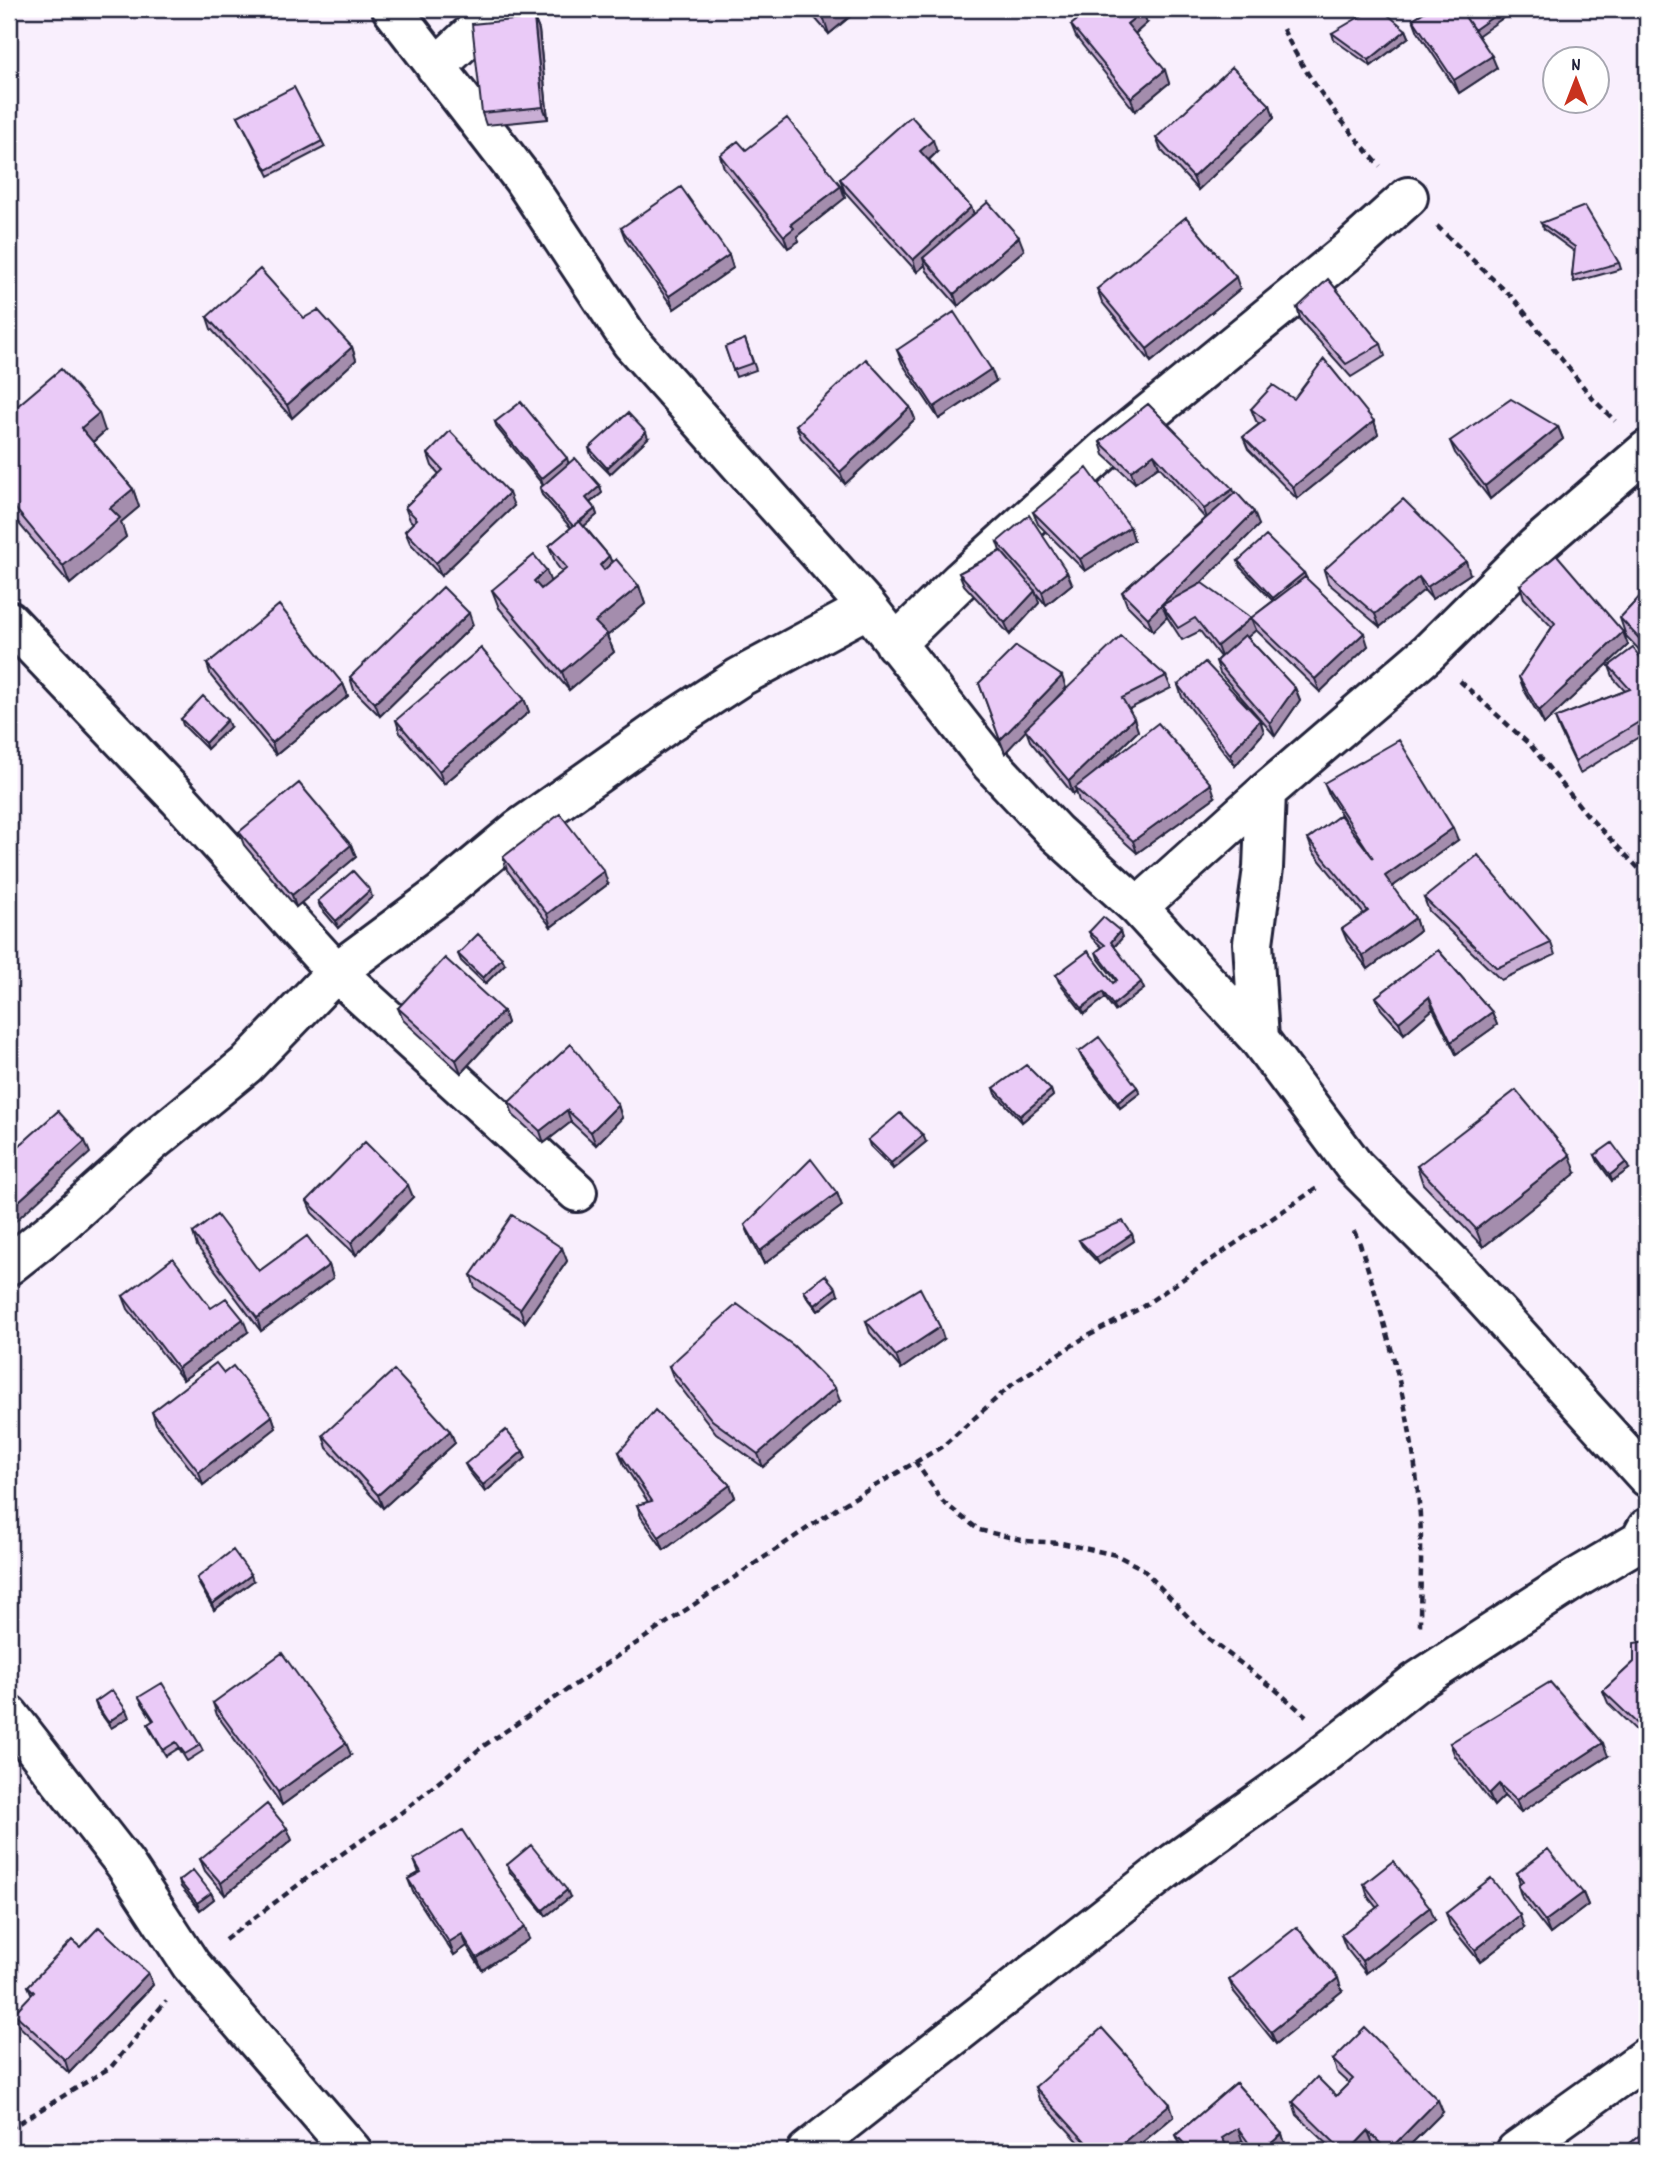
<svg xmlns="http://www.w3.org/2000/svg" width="1656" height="2160" font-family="Dekko,sans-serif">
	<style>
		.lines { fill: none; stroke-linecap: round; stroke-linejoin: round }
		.minor-casing { stroke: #22223b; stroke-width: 44 }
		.path { stroke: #22223b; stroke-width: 4.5; stroke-dasharray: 7 5; stroke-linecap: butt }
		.minor { stroke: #fff; stroke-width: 38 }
		.wall { fill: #c9aed4; stroke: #22223b; stroke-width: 2 }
		.shaded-wall { fill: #a48dad; stroke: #22223b; stroke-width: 2 }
		.building { fill: #eacaf7; stroke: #22223b; stroke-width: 2 }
	</style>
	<rect width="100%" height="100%" fill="#f9effd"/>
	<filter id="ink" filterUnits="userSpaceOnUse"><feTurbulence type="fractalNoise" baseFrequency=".0143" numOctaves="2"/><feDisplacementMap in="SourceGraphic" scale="14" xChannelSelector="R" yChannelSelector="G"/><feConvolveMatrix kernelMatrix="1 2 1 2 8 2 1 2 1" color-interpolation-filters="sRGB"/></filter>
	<g filter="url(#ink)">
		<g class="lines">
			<g class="minor-casing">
				<path id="minor" d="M392,9L523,179L631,342L868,608L991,764L1055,832L1138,907L1259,1039L1354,1166L1463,1275L1647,1477
					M436,67L498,9
					M9,621L179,799L336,972L577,1192
					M895,644L961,580L1107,448L1346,253L1408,197
					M1138,907L1266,792L1429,652L1536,546L1647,450
					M1259,1039L1253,943L1263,868L1266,792
					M9,1265L61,1224L152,1142L246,1065L336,972L441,894L519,829L669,723L740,677L868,608
					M9,1715L125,1864L191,1965L352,2151
					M807,2151L1174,1863L1303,1771L1415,1683L1575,1579L1640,1541L1647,1528
					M1516,2151L1647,2057"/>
			</g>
			<path class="path" d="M1283,29C1307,80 1343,124 1380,166
				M1437,226L1514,299L1593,399L1615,421
				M1460,681L1531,746L1588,816L1647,877
				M1354,1231L1360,1244C1387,1328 1412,1415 1419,1504C1423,1544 1420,1586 1420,1627
				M915,1461L943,1502L979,1530L1026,1541L1061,1543L1116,1555L1143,1569L1209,1639L1276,1690L1306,1716
				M225,1940L310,1876L402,1812L482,1747L839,1507L943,1446L1015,1382L1084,1338L1139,1309L1317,1188
				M9,2129L111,2067L166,2001"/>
			<use href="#minor" class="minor"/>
		</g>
		<path class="wall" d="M807,9H859L829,34Z
			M1429,9H1508L1510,13L1478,35L1497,68L1459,93L1418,32L1413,19Z
			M534,18L539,30L548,119L486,125L482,113Z
			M1147,23L1135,34L1169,83L1135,111L1076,37L1071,25Z
			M1406,30L1409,37L1371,66L1334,40L1332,33Z
			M1270,105L1274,118L1198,190L1161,150L1156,138Z
			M238,116L322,141L325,147L269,176Z
			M746,150L841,186L845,198L797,236L799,241L788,248L724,168L720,155Z
			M937,152L929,160L971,207L974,214L1024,250L958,306L927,271L925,265L917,272L845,192L840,179Z
			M1541,223L1619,263L1621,269L1574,282L1572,276L1575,252L1544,229Z
			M621,228L729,255L733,268L674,309L626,241Z
			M1097,289H1240L1151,362L1102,302Z
			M1297,308L1381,344L1385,356L1351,377L1301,321Z
			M207,317L304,318L352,347L356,360L292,418L211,329Z
			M745,339L756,370L736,377L725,347Z
			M897,350L996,381L939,419L902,363Z
			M1294,399L1374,421L1378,434L1297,499L1248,449L1243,437L1259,424L1256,421L1251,409Z
			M1148,404L1234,493L1259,525L1200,584L1256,630L1247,637L1295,688L1300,700L1275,736L1220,673L1216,661L1220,657L1200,631L1182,640L1167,617L1153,631L1127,605L1122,592L1205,518L1159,466L1135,483L1104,455L1100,442Z
			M910,407L915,419L845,484L801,438L796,425Z
			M9,413L105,431L93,442L133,489L139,507L121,522L126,537L70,584L9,512Z
			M495,422L569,464L600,486L602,493L590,503L595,509L597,515L584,526L609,556L612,563L639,586L645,604L607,636L614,652L569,690L499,608L492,590L550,582L562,572L556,564L549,546L571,528L542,495L540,488L543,485L497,428Z
			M1558,427L1563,439L1490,499L1455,453L1450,441Z
			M648,438L610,474L591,455L589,448Z
			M428,454L514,506L441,576L410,543L405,531L413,523L410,520L405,507L439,474L432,466Z
			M1033,512L1130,527L1134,540L1085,571L1038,524Z
			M997,542L1072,584L1046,605L1035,592L1039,603L1010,635L964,585L959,573L1000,551Z
			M1238,561L1304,573L1306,579L1368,646L1320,692L1256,630L1251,618L1273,601L1240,567Z
			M1324,570L1470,574L1432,599L1424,590L1380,627L1328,583Z
			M1520,585L1623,632L1628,645L1544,724L1524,690L1519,677L1552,627L1524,598Z
			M1647,589V658L1626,636L1620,618Z
			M473,625L380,716L354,690L350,677Z
			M207,664L343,684L348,696L276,755L211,676Z
			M1609,666H1647V732L1580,773L1560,731L1555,718L1625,691L1614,679Z
			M1166,676L1171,688L1129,709L1138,731L1096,772L1215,797L1137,853L1079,801L1076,791L1073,794L1030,741L1026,730L1005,753L979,683L1066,688L1053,702Z
			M1178,685L1260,720L1264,732L1235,766L1182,697Z
			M524,699L529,712L444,784L400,733L396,720Z
			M181,719L230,727L207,749L183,725Z
			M1324,783L1458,840L1392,887L1415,918L1419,931L1368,969L1347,941L1342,929L1364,914L1313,852L1308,839L1349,827L1329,795Z
			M239,832L351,845L356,857L296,907L244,845Z
			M503,857L608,884L551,927L507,870Z
			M372,897L338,928L320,907L318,901Z
			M1424,898L1551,943L1555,955L1501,980L1429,911Z
			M1120,931L1122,938L1114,947L1144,989L1115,1011L1105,998L1084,1014L1059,982L1056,975L1113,983L1116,981L1098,958L1096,952L1102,947L1092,938L1089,932Z
			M1438,950L1492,1012L1497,1025L1456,1054L1433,1009L1404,1034L1381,1009L1376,997Z
			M458,954L505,964L485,984L461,961Z
			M398,1008L503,1011L507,1023L461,1073L403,1020Z
			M1079,1052L1137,1087L1140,1093L1120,1108L1082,1058Z
			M994,1088L1051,1090L1053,1096L1022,1122L996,1094Z
			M509,1102L618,1105L622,1118L596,1145L571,1122L544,1143L513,1115Z
			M868,1140L926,1142L893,1169L870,1146Z
			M1595,1155L1629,1169L1612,1181L1598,1162Z
			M1417,1166L1576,1173L1483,1247L1423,1184Z
			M837,1193L842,1206L764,1264L750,1237L745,1225Z
			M413,1197L356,1255L312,1213L307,1201Z
			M193,1233L259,1271L329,1265L333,1278L261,1331L197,1246Z
			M1132,1234L1134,1241L1099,1264L1082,1246L1079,1240Z
			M562,1248L567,1261L525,1322L475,1288L471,1275Z
			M804,1291L838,1295L818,1311L807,1297Z
			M123,1296L248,1332L183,1380L128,1309Z
			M866,1321L944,1339L901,1369L870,1333Z
			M669,1366L840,1401L763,1467L716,1433L674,1379Z
			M224,1373L272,1416L276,1428L203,1485L156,1424L152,1412Z
			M450,1431L455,1443L383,1508L327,1448L323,1435Z
			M523,1451L526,1458L485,1492L468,1470L465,1464Z
			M619,1452L730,1485L735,1497L664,1550L641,1517L637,1505L648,1502L624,1465Z
			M197,1578L253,1581L214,1610L199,1584Z
			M1647,1641V1741L1608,1703L1603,1691L1634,1662Z
			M139,1697L200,1745L203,1751L187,1761L179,1748L166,1756L150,1730L148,1724L153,1721L142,1703Z
			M95,1702L129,1717L111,1728L97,1708Z
			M213,1703L351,1755L282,1805L217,1715Z
			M1450,1743L1608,1756L1521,1812L1504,1796L1494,1806L1455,1756Z
			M292,1840L225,1895L205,1871L200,1859Z
			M414,1860L529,1939L482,1970L467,1946L454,1955L413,1892L408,1879L419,1873Z
			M507,1865L570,1897L546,1916L509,1871Z
			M1517,1873L1583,1893L1588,1905L1550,1934L1522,1898L1518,1886L1520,1883Z
			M179,1881L211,1893L214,1899L200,1910L181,1887Z
			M1364,1884L1435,1920L1366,1973L1346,1948L1341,1935L1377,1908L1368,1897Z
			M1446,1913L1524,1928L1480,1962L1450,1925Z
			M80,1947L148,1973L153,1985L69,2073L19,2026L14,2013L32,1995L28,1986Z
			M1229,1980L1342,1991L1276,2044L1234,1992Z
			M1333,2060L1443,2112L1404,2151H1380L1373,2144L1366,2151H1335L1297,2115L1293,2102L1336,2096L1349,2083L1337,2072Z
			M1236,2083L1282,2134L1286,2147L1281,2151H1234L1245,2144L1242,2140L1228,2149L1230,2151H1184L1181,2147L1176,2135Z
			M1035,2087L1174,2116L1132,2151H1087L1039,2099Z"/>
		<path class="shaded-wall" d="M831,9H859L829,34L823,16Z
			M1504,9H1508L1510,13L1476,37L1473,30Z
			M1143,11L1147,23L1131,37L1127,24Z
			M534,18L539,30L548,119L543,107Z
			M1406,30L1409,37L1371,66L1369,60Z
			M1492,56L1497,68L1459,93L1454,80Z
			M1165,70L1169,83L1135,111L1131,98Z
			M1270,105L1274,118L1198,190L1193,177Z
			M933,140L937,152L925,163L920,151Z
			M841,186L845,198L797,236L799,241L788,248L784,236L791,224Z
			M971,207L976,220L923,258L925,265L917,272L913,260Z
			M1019,237L1024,250L958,306L954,294Z
			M729,255L733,268L674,309L669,296Z
			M1236,277L1240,289L1151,362L1147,349Z
			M352,347L356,360L292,418L287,405Z
			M991,369L996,381L939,419L934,407Z
			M910,407L915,419L845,484L840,472Z
			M99,413L105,431L88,446L81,428Z
			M1374,421L1378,434L1297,499L1293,487Z
			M1558,427L1563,439L1490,499L1485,486Z
			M646,432L648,438L610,474L607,468Z
			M1154,454L1159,466L1135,483L1131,471Z
			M567,458L569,465L543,486L541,479Z
			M600,486L602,493L588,504L586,498Z
			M133,489L139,507L121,522L126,537L70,584L63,566L110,508Z
			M1233,489L1238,502L1208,522L1204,509Z
			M509,493L514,506L441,576L436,563Z
			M595,509L597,515L576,533L574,527Z
			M1254,512L1259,525L1169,615L1162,605L1167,617L1153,631L1148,618Z
			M1130,527L1134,540L1085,571L1080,559Z
			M609,556L616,574L607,583L600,565Z
			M1466,561L1470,574L1432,599L1427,587Z
			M546,570L553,588L540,599L534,581Z
			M1067,572L1072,584L1046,605L1042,592Z
			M1304,573L1307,579L1276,605L1273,598Z
			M1419,577L1424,590L1380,627L1375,614Z
			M639,586L645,604L607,636L614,652L569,690L562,672L595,622Z
			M1035,591L1039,603L1010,635L1005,623Z
			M469,613L473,625L380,716L375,703Z
			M1251,618L1256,630L1222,659L1217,646Z
			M1623,632L1628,645L1544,724L1539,711Z
			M1364,633L1368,646L1320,692L1315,679Z
			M1062,676L1066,688L1005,753L1000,740Z
			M343,684L348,696L276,755L272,743Z
			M1295,688L1300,700L1275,736L1270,723Z
			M524,699L529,712L444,784L439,771Z
			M1134,718L1138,731L1077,790L1075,788L1076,791L1073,794L1069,781Z
			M227,720L230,727L207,749L205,743Z
			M1260,720L1264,732L1235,766L1230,754Z
			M1211,784L1215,797L1137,853L1133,841Z
			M1453,828L1458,840L1389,889L1385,876Z
			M351,845L356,857L296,907L292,895Z
			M604,871L608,884L551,927L547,914Z
			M370,890L372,897L338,928L336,921Z
			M1415,918L1419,931L1368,969L1363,956Z
			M1120,931L1122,938L1113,948L1111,942Z
			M502,958L505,964L485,984L483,978Z
			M1141,982L1144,989L1115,1011L1113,1005Z
			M1103,992L1105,998L1084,1014L1082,1008Z
			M1429,997L1433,1009L1404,1034L1399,1022Z
			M503,1011L507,1023L461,1073L456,1060Z
			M1492,1012L1497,1025L1456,1054L1451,1042Z
			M1137,1087L1140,1093L1120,1108L1118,1102Z
			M1051,1090L1053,1096L1022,1122L1020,1116Z
			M618,1105L622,1118L596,1145L591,1132Z
			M567,1110L571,1122L544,1143L540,1131Z
			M923,1135L926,1142L893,1169L891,1163Z
			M85,1141L90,1153L9,1227V1210Z
			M1570,1155L1576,1173L1483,1247L1476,1229Z
			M1626,1162L1629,1169L1612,1181L1610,1175Z
			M408,1185L413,1197L356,1255L351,1243Z
			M837,1193L842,1206L764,1264L760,1251Z
			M1132,1234L1134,1241L1099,1264L1096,1258Z
			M562,1248L567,1261L525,1322L520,1309Z
			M329,1265L333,1278L261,1331L257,1318Z
			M836,1288L838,1295L818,1311L815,1305Z
			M243,1319L248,1332L183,1380L178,1368Z
			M940,1327L944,1339L901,1369L896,1356Z
			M835,1388L840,1401L763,1467L758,1454Z
			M272,1416L276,1428L203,1485L199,1472Z
			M450,1431L455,1443L383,1508L378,1495Z
			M523,1451L526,1458L485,1492L483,1485Z
			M730,1485L735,1497L664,1550L659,1537Z
			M251,1575L253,1581L214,1610L212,1604Z
			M126,1710L129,1717L111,1728L108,1722Z
			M346,1743L351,1755L282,1805L278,1792Z
			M1603,1743L1608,1756L1521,1812L1516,1800Z
			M1499,1784L1504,1796L1494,1806L1489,1794Z
			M287,1828L292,1840L225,1895L221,1883Z
			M567,1890L570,1897L546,1916L543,1910Z
			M211,1893L214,1899L200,1910L197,1903Z
			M1583,1893L1588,1905L1550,1934L1545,1921Z
			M1430,1907L1435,1920L1366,1973L1362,1961Z
			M1520,1915L1524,1928L1480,1962L1475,1950Z
			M525,1927L529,1939L482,1970L477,1958Z
			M462,1934L467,1946L454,1955L449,1942Z
			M148,1973L153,1985L69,2073L65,2060Z
			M1338,1978L1342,1991L1276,2044L1271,2032Z
			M1438,2100L1443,2112L1404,2151H1388Z
			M1170,2104L1174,2116L1132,2151H1113Z
			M1238,2128L1242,2140L1226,2150L1222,2138Z
			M1368,2131L1373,2144L1366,2151H1349Z
			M1282,2134L1286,2147L1281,2151H1262Z"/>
		<path class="building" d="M816,9H831L823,16Z
			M1091,9H1141L1143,11L1127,24L1165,70L1131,98L1071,25Z
			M1373,9H1381L1406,30L1369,60L1332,33Z
			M1429,9H1460L1492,56L1454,80L1413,19Z
			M1460,9H1504L1474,30Z
			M534,18L543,107L482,113L472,24Z
			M1232,67L1270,105L1193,177L1156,138Z
			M294,87L322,141L267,170L238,116Z
			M911,116L933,140L920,151L971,207L913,260L840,179Z
			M787,118L841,186L791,224L794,228L784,236L720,155L738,141L746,150Z
			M681,187L729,255L669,296L621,228Z
			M988,202L1019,237L954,294L923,258Z
			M1585,206L1619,263L1572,276L1575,247L1541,223Z
			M1186,217L1236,277L1147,349L1097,289Z
			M260,269L304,318L318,310L352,347L287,405L207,317Z
			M1328,279L1381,344L1346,364L1297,308Z
			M954,312L991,369L934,407L897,350Z
			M745,339L753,363L733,370L725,347Z
			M866,359L910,407L840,472L796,425Z
			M1324,359L1374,421L1293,487L1243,437L1265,420L1251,409L1273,385L1294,399Z
			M61,369L99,413L81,428L133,489L110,508L120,518L63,566L9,501V413Z
			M1511,399L1558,427L1485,486L1450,441Z
			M521,402L567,458L541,479L495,422Z
			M1148,404L1233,489L1204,509L1154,454L1131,471L1100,442Z
			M628,413L646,432L607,468L589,448Z
			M450,431L509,493L436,563L405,531L417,519L405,507L443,470L428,454Z
			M575,458L600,486L586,498L595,509L573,526L540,488Z
			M1087,468L1130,527L1080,559L1033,512Z
			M1236,492L1254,512L1148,618L1122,592Z
			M1403,499L1466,561L1427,587L1419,577L1375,614L1324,570Z
			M1029,515L1067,572L1042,592L997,542Z
			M579,521L609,556L600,565L604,570L616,559L639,586L595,622L607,634L562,672L492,590L534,555L546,570L534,581L541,589L567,568L549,546Z
			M1266,536L1304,573L1273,598L1238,561Z
			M1001,551L1035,591L1005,623L959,573Z
			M1557,555L1623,632L1539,711L1519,677L1555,623L1520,585Z
			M1305,577L1364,633L1315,679L1251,618Z
			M1202,583L1251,618L1217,646L1195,618L1178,628L1162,605Z
			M443,587L469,613L375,703L350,677Z
			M1647,589V647L1620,618Z
			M279,605L343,684L272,743L207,664Z
			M1245,635L1295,688L1270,723L1216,661Z
			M1121,636L1166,676L1122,698L1134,718L1069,781L1025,729Z
			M1016,646L1062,676L1000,740L979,683Z
			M481,648L524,699L439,771L396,720Z
			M1633,648L1647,666V717L1575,761L1555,718L1630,689L1609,666Z
			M1205,662L1260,720L1230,754L1178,685Z
			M203,696L227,720L205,743L181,719Z
			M1158,723L1211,784L1133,841L1075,788Z
			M1399,740L1453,828L1385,876L1415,918L1363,956L1342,929L1368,911L1308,839L1340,815L1373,858L1324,783Z
			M299,783L351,845L292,895L239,832Z
			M560,814L604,871L547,914L503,857Z
			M1478,855L1551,943L1497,968L1424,898Z
			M353,871L370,890L336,921L318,901Z
			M1103,917L1120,931L1111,942L1141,982L1113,1005L1103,992L1082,1008L1056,975L1088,951L1113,983L1117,980L1096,952L1105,945L1089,932Z
			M478,934L502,958L483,978L458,954Z
			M1438,950L1492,1012L1451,1042L1429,997L1399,1022L1376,997Z
			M445,958L503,1011L456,1060L398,1008Z
			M1099,1037L1137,1087L1118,1102L1079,1052Z
			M571,1044L618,1105L591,1132L567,1110L540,1131L509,1102Z
			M1026,1065L1051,1090L1020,1116L994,1088Z
			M1516,1090L1570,1155L1476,1229L1417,1166Z
			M58,1111L85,1141L9,1210V1155Z
			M900,1113L923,1135L891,1163L868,1140Z
			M365,1142L408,1185L351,1243L307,1201Z
			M1612,1143L1626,1162L1610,1175L1595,1155Z
			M811,1159L837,1193L760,1251L745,1225Z
			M217,1215L259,1271L307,1236L329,1265L257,1318L193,1233Z
			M512,1215L562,1248L520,1309L471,1275Z
			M1123,1221L1132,1234L1096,1258L1079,1240Z
			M173,1258L211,1308L226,1298L243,1319L178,1368L123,1296Z
			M825,1275L836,1288L815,1305L804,1291Z
			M920,1288L940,1327L896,1356L866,1321Z
			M737,1304L794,1346L835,1388L758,1454L712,1420L669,1366Z
			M216,1363L224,1373L233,1366L272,1416L199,1472L152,1412Z
			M394,1370L450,1431L378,1495L323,1435Z
			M655,1410L730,1485L659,1537L637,1505L652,1501L619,1452Z
			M506,1430L523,1451L483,1485L465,1464Z
			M233,1550L251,1575L212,1604L197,1578Z
			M1647,1641V1733L1603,1691L1634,1662V1643Z
			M282,1653L346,1743L278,1792L213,1703Z
			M1550,1682L1603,1743L1516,1800L1499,1784L1489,1794L1450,1743Z
			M162,1683L200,1745L185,1754L176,1742L163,1750L148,1724L154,1720L139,1697Z
			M112,1690L126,1710L108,1722L95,1702Z
			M267,1804L287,1828L221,1883L200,1859Z
			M462,1830L525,1927L477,1958L462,1934L449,1942L408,1879L421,1872L414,1860Z
			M531,1845L567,1890L543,1910L507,1865Z
			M1548,1849L1583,1893L1545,1921L1518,1886L1523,1881L1517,1873Z
			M1393,1861L1430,1907L1362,1961L1341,1935L1380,1905L1364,1884Z
			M193,1870L211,1893L197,1903L179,1881Z
			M1491,1878L1520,1915L1475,1950L1446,1913Z
			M99,1927L148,1973L65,2060L14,2013L34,1992L28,1986L72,1940L80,1947Z
			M1297,1927L1338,1978L1271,2032L1229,1980Z
			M1102,2028L1170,2104L1113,2151H1094L1035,2087Z
			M1365,2028L1438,2100L1388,2151L1368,2131L1349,2151H1343L1293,2102L1317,2077L1336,2096L1353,2079L1333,2060Z
			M1236,2083L1282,2134L1262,2151H1234L1248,2142L1238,2128L1222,2138L1230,2151H1191L1176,2135Z
			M1647,2129V2151H1624L1623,2149Z"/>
	</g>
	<rect width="1656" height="2160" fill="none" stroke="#fff" stroke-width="35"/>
	<rect x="18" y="18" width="1621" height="2125" fill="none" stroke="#22223b" stroke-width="2.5" filter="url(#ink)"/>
	<g transform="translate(1576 80)"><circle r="33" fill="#ffffff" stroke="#a7a7b1" stroke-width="2"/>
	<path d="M0-5L12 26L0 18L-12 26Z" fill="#c8321e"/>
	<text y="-10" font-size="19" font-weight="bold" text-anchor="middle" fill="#22223b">N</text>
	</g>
</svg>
